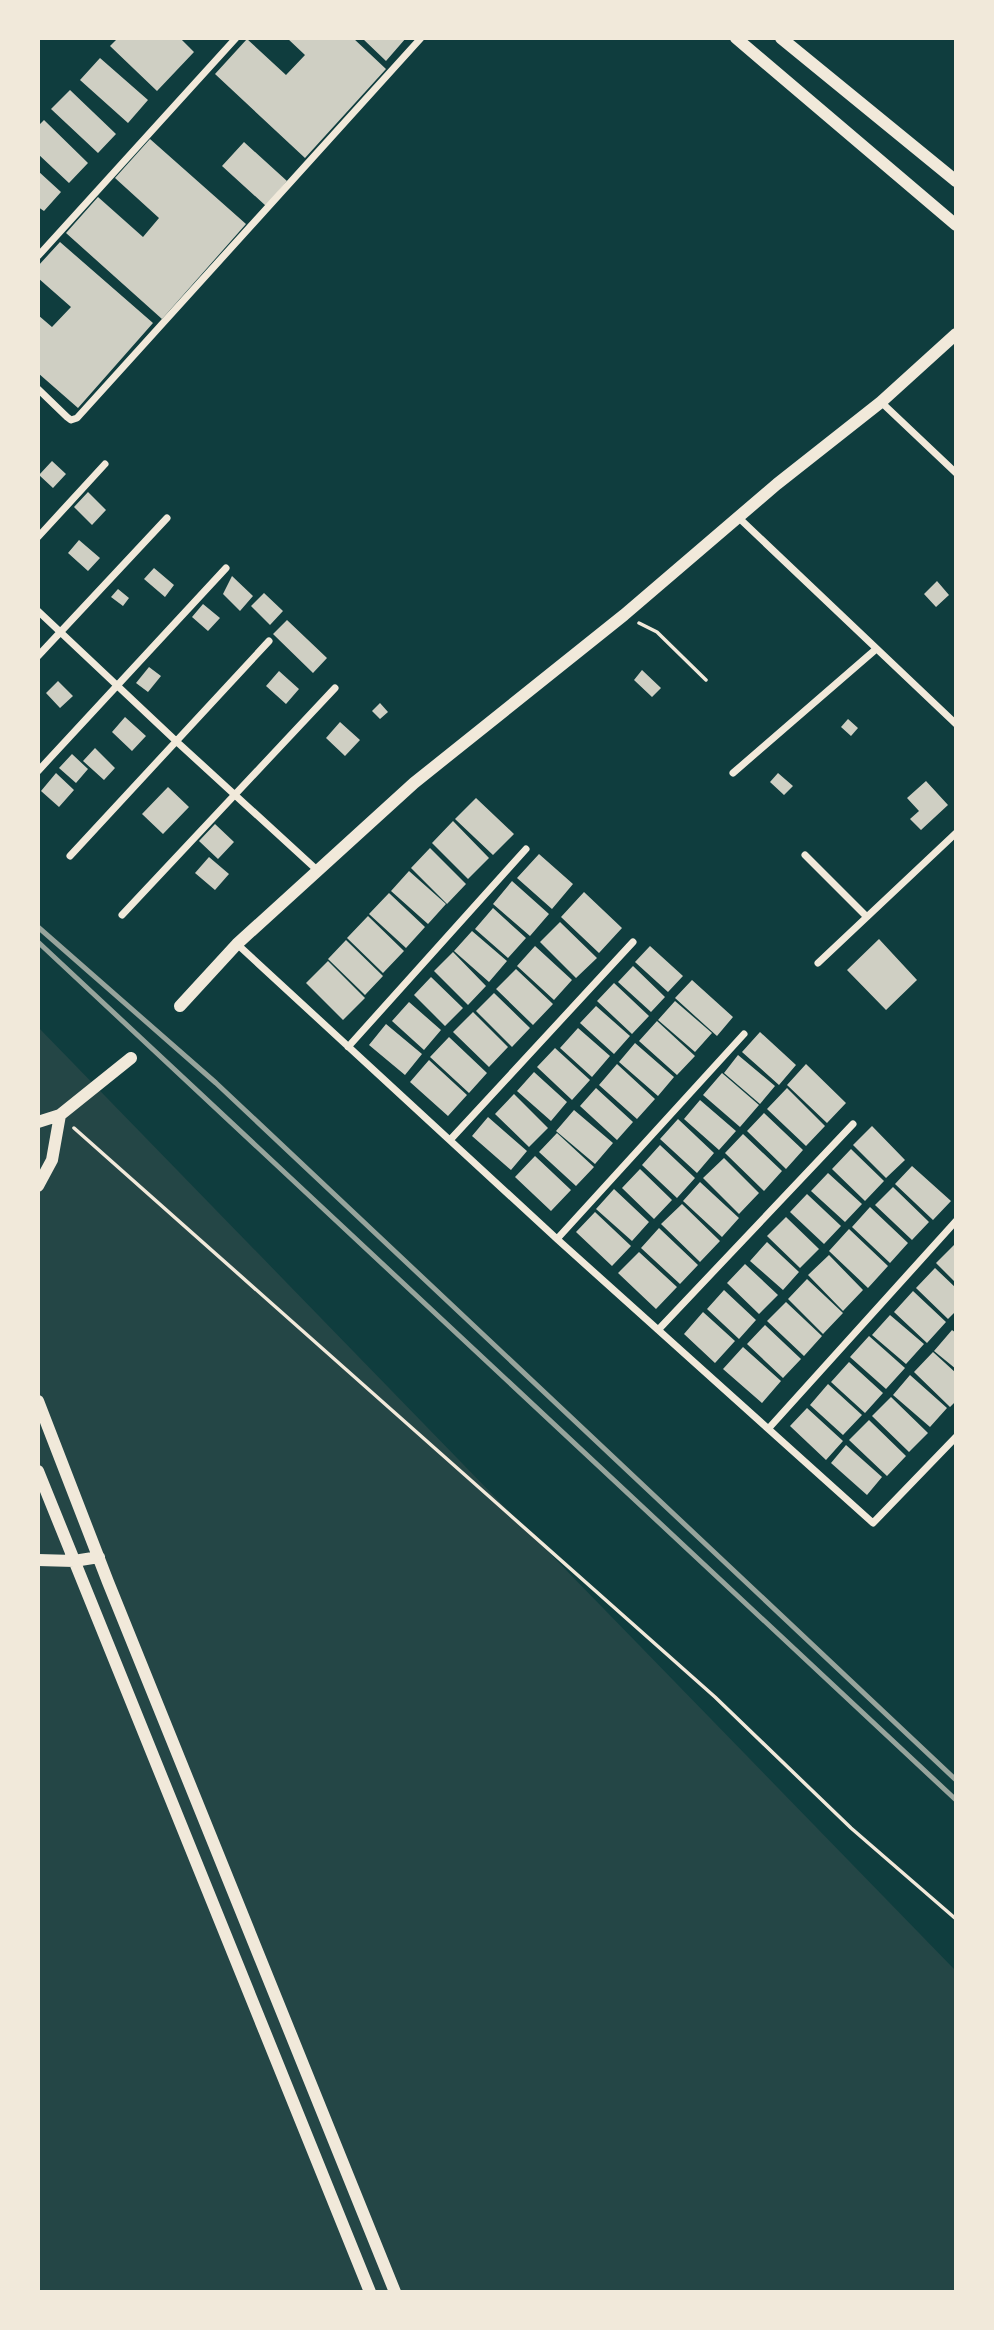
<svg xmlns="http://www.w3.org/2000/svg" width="994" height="2330" font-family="'Alegreya Sans',sans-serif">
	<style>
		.green { fill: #244646 }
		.building { fill: #cfcfc3 }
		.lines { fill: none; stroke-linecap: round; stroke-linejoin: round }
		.path { stroke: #f1e9da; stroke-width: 3.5 }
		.minor { stroke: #f1e9da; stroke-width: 7 }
		.tertiary { stroke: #f1e9da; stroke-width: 12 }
		.rail { stroke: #97a49c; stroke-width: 5 }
	</style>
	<rect width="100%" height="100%" fill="#0f3d3e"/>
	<path class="green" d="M38,1027L955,1970V2291H39Z"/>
	<path class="building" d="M118,38H180L194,52L157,91L110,46Z
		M287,38H353L386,69L305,158L215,74L247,39L286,75L305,55Z
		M362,38H406L386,61Z
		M100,58L148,100L128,123L80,80Z
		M70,90L116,134L98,153L51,109Z
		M44,120L88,163L69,183L38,154V126Z
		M150,139L246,224L162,319L66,233L98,197L143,237L159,218L115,178Z
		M244,142L287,181L266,206L222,166Z
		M38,171L61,192L44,211L38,207Z
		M60,242L153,323L78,408L38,373V315L52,327L71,307L38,278V266Z
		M52,461L66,474L53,488L39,475Z
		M88,492L106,510L92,525L74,507Z
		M79,540L100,558L88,571L68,553Z
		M154,568L174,585L165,597L144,579Z
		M232,576L253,596L240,611L223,594Z
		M937,581L949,595L936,607L924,594Z
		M118,589L129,598L123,606L111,597Z
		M264,593L283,611L270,625L251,606Z
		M203,604L220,618L208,631L192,617Z
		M287,620L327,658L313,673L273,634Z
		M149,667L161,676L148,692L136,683Z
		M642,670L661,688L652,697L634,680Z
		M279,671L299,689L286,704L266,686Z
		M58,681L73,696L60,708L46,693Z
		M380,703L388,712L380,719L372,711Z
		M125,717L146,736L132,751L112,732Z
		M848,719L858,728L851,736L841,727Z
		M340,722L360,740L345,756L326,738Z
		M95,748L115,768L104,780L83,761Z
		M72,754L88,769L76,783L59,768Z
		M56,773L74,790L59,807L41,791Z
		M778,773L793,786L784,795L770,782Z
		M926,781L948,805L921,830L910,819L919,811L907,798Z
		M168,787L189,807L163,834L142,814Z
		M476,798L514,834L493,855L455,819Z
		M453,821L489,858L468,879L432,843Z
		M215,824L234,842L218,859L199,841Z
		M430,848L466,884L447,904L411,868Z
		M539,854L573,884L552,909L517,878Z
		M209,857L229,874L215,890L195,873Z
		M409,871L446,904L428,924L391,891Z
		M512,881L549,914L530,936L493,904Z
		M584,892L622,928L599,953L561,917Z
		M389,893L425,927L406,948L369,914Z
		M493,908L526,938L508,958L475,929Z
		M368,916L404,951L383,973L347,938Z
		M560,922L597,958L576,978L540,942Z
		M472,931L507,961L489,982L454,951Z
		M879,939L917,980L886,1010L847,970Z
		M346,940L383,976L365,995L328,959Z
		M535,946L572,980L554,1000L517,966Z
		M650,946L683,976L668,992L635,962Z
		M453,952L486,986L468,1005L434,971Z
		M328,961L365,998L343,1020L306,983Z
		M633,966L665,997L651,1012L618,982Z
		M516,969L553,1004L533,1025L496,989Z
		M431,977L463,1008L445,1026L414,995Z
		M692,980L733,1017L717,1036L675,998Z
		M614,983L649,1016L632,1034L597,1001Z
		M494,993L530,1028L512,1047L476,1011Z
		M675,1001L712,1033L695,1052L658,1020Z
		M409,1002L441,1030L424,1050L392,1021Z
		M596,1006L630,1036L614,1054L580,1023Z
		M473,1012L508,1047L489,1067L453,1032Z
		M657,1021L695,1056L677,1075L639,1041Z
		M386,1024L422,1054L405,1075L369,1045Z
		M578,1028L610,1056L592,1077L560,1048Z
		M760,1032L796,1065L779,1085L742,1052Z
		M449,1037L487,1073L469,1093L430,1057Z
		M635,1043L674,1077L658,1096L619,1062Z
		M555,1048L590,1080L572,1100L537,1067Z
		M738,1055L775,1086L760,1104L724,1073Z
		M429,1060L467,1095L448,1116L410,1082Z
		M617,1064L655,1099L637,1119L599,1085Z
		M806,1064L846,1103L827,1123L787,1085Z
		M534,1072L567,1102L551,1121L517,1091Z
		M722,1073L759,1105L740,1127L703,1095Z
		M596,1088L633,1122L617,1140L580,1106Z
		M787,1088L825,1126L806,1146L767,1109Z
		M514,1094L548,1128L529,1147L495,1114Z
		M700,1100L736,1131L719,1150L684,1119Z
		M574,1110L613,1143L595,1164L556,1131Z
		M764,1113L803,1150L786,1169L747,1131Z
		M488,1117L527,1151L511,1170L472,1136Z
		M678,1119L714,1153L697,1173L660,1139Z
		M872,1126L905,1160L886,1178L853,1145Z
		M557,1133L594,1167L576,1186L539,1152Z
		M743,1134L782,1171L764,1191L725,1153Z
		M660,1145L695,1178L677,1198L642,1165Z
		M851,1149L884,1181L865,1201L832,1169Z
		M535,1156L571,1190L551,1211L515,1177Z
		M724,1158L759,1193L739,1214L703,1178Z
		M912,1166L951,1201L933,1220L895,1184Z
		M640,1169L672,1200L654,1219L622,1188Z
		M828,1173L862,1204L845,1222L811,1191Z
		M700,1182L739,1218L722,1237L683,1201Z
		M893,1187L929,1222L912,1240L875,1205Z
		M614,1189L649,1222L632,1241L596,1209Z
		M807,1194L841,1226L824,1244L790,1212Z
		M682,1204L720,1241L700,1262L661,1224Z
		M870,1207L908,1243L890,1263L852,1227Z
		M595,1212L631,1246L612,1266L576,1232Z
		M786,1217L819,1249L800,1268L767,1236Z
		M659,1228L698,1265L680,1284L641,1248Z
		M849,1229L888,1266L868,1288L829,1251Z
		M767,1242L799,1272L783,1290L750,1261Z
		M956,1243V1283L936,1263Z
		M639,1252L677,1287L656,1309L618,1273Z
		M829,1255L863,1290L843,1311L808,1275Z
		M745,1264L778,1295L759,1314L727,1283Z
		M935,1268L956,1288V1311L948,1319L916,1288Z
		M807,1279L843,1313L823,1334L788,1299Z
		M724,1290L756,1320L739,1339L707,1309Z
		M913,1291L946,1322L927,1343L894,1312Z
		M786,1302L822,1336L804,1356L767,1321Z
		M703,1312L735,1341L715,1363L684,1334Z
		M890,1315L924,1344L906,1364L872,1335Z
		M765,1325L801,1359L783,1378L747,1344Z
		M952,1330L956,1333V1369L934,1351Z
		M869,1336L905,1368L886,1389L850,1357Z
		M743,1347L781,1381L762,1403L723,1369Z
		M933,1352L956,1373V1401L950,1407L914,1372Z
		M849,1362L883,1393L865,1413L831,1382Z
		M910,1375L947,1408L930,1427L893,1395Z
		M828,1384L862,1415L843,1435L810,1405Z
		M891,1397L928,1433L909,1452L872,1416Z
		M807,1408L843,1441L826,1460L790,1426Z
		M869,1420L906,1456L887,1476L849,1440Z
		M846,1445L882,1477L867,1495L831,1463Z"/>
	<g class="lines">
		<path class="path" d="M639,623L657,632L706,680
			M74,1128L715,1697L851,1828L956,1919"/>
		<path class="minor" d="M38,256L236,38
			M38,389L67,417L71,420L77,418L421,38
			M881,402L956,473
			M739,518L956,724
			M38,537L105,464
			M38,611L176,741L317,870
			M38,656L167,518
			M38,771L226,568
			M733,773L875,650
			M805,855L866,916
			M70,856L269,641
			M122,915L335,688
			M237,944L557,1239L873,1523L956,1437
			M818,963L956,833
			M348,1047L526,849
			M450,1140L633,942
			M557,1239L744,1034
			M659,1329L853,1124
			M769,1428L956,1221"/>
		<path class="tertiary" d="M736,38L956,225
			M781,38L956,181
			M180,1006L237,944L414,783L624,615L777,484L881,402L956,334
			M38,1122L60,1115L131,1058
			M38,1186L52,1160L60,1115
			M38,1401L108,1582L395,2292
			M38,1471L370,2292
			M38,1560L74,1561L99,1557"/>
		<path class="rail" d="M38,927L216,1083L956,1780
			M38,942L956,1800"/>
	</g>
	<rect width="994" height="2330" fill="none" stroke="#f1e9da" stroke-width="80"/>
</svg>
